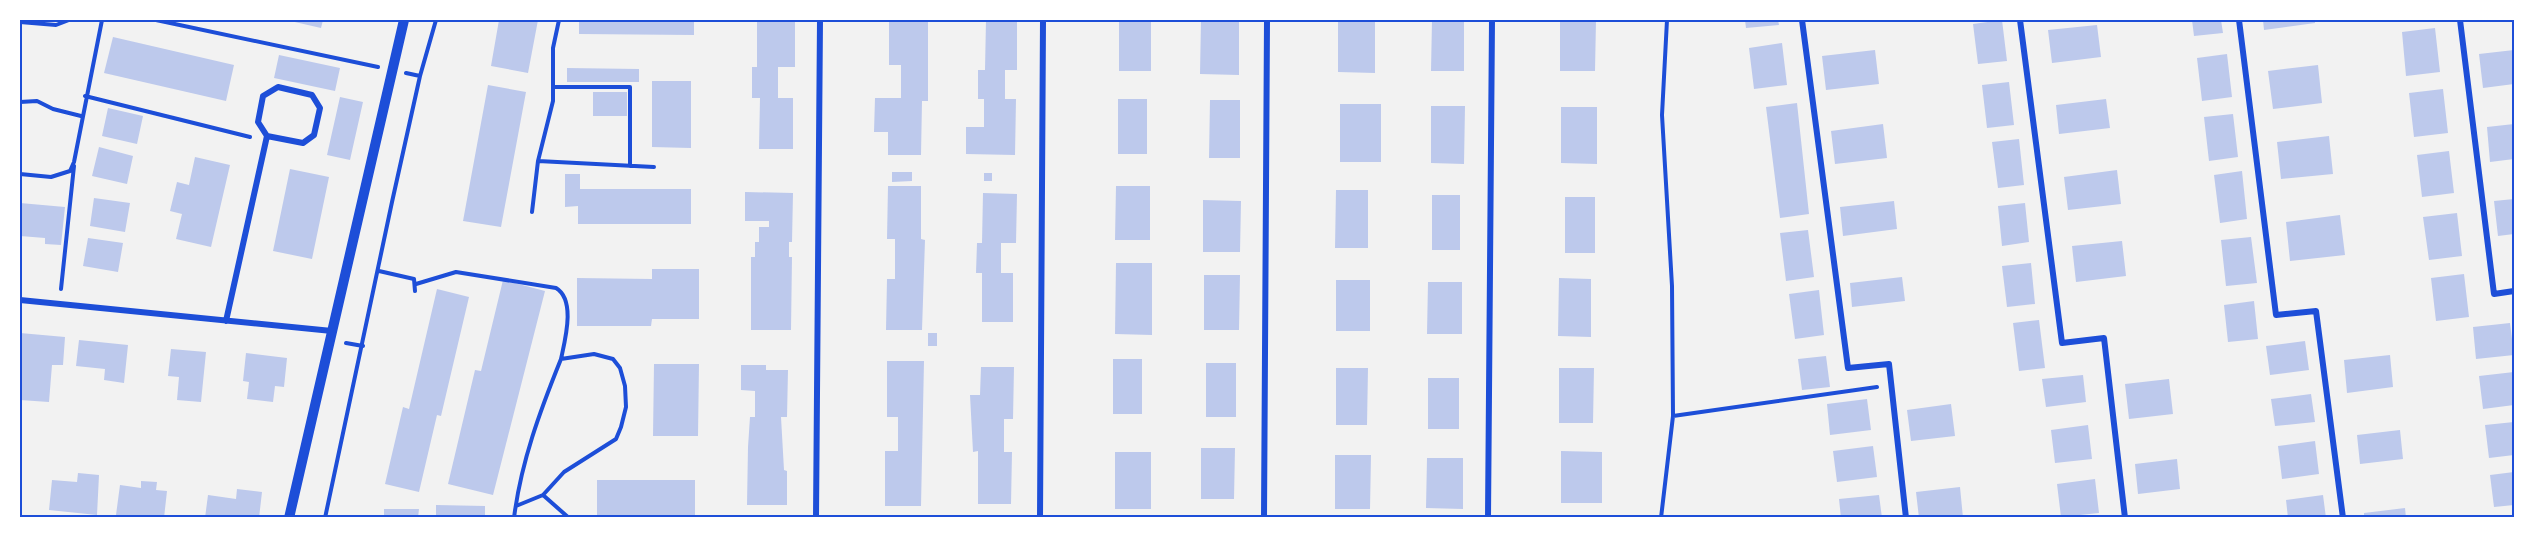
<svg xmlns="http://www.w3.org/2000/svg" width="2534" height="537" font-family="Ubuntu,sans-serif">
	<style>
		.building { fill: #bdc9ec }
		.lines { fill: none; stroke-linecap: round; stroke-linejoin: round }
		.path { stroke: #1d4ed8; stroke-width: 4 }
		.minor { stroke: #1d4ed8; stroke-width: 6 }
		.tertiary { stroke: #1d4ed8; stroke-width: 10 }
		.neatline { fill: none; stroke: #1d4ed8; stroke-width: 2 }
	</style>
	<rect width="100%" height="100%" fill="#f2f2f2"/>
	<path class="building" d="M286,20H323L321,28Z
		M499,20H538L528,73L491,66Z
		M579,20H694V35L579,34Z
		M757,20H795V67H778V98H793V149H759L760,98H752V67H757Z
		M889,20H928V101H922L921,155H888V132H874L875,98H901V65H889Z
		M986,20H1017V70H1005V99H1016L1015,155L966,154V127H984V99H978V70H985Z
		M1119,20H1151V71H1119Z
		M1201,20H1239V75L1200,74Z
		M1338,20H1375V73L1338,72Z
		M1432,20H1464V71H1431Z
		M1560,20H1596L1595,71H1560Z
		M1745,20H1778L1779,25L1746,28Z
		M2002,20L2007,61L1978,64L1973,24Z
		M2192,20H2221L2223,33L2194,36Z
		M2263,20H2315V23L2264,30Z
		M2097,25L2101,57L2052,63L2048,30Z
		M2435,28L2440,72L2406,76L2402,32Z
		M113,37L234,65L226,101L104,73Z
		M1782,43L1787,85L1754,89L1749,48Z
		M1875,50L1879,84L1826,90L1822,56Z
		M2514,50V84L2483,88L2479,54Z
		M2227,54L2232,97L2202,101L2197,58Z
		M279,55L340,68L335,91L274,78Z
		M2318,65L2322,103L2273,109L2268,71Z
		M567,68L639,69V82H567Z
		M652,81H691V148L652,147Z
		M2009,82L2014,125L1987,128L1982,85Z
		M488,85L526,92L501,227L463,221Z
		M2443,89L2448,133L2414,137L2409,93Z
		M593,92H627V116H593Z
		M340,97L363,102L350,160L327,155Z
		M1118,99H1147V154H1118Z
		M2106,99L2110,128L2059,134L2056,105Z
		M1210,100H1240V158H1209Z
		M1797,103L1809,214L1780,218L1766,107Z
		M1340,104H1381V162H1340Z
		M1431,106H1465L1464,164L1431,163Z
		M1561,107H1597V164L1561,163Z
		M108,108L143,116L137,144L102,136Z
		M2233,114L2238,157L2209,161L2204,117Z
		M1883,124L1887,158L1835,164L1831,131Z
		M2514,124V159L2490,162L2487,127Z
		M2329,136L2333,174L2281,179L2277,142Z
		M2019,139L2024,185L1998,188L1992,142Z
		M99,147L133,156L127,184L92,176Z
		M2449,151L2454,193L2422,197L2417,155Z
		M195,157L230,165L211,247L176,239L182,214L170,211L177,182L189,185Z
		M290,169L329,177L312,259L273,251Z
		M2117,170L2121,204L2068,210L2064,177Z
		M2242,171L2247,219L2220,223L2214,175Z
		M892,172H912V181L892,182Z
		M984,173H992V181H984Z
		M565,174H580V189H691V224H578V206L565,207Z
		M888,186H921V239L925,240L922,330H886L887,279H895V239H887Z
		M1116,186H1150V240H1115Z
		M1336,190H1368V248H1335Z
		M745,192L793,193L792,242H789V257H792L791,330H751V257H755V242H759V227H769V221H745Z
		M983,193L1017,194L1016,243H1001V273H1013V322H982V273H976L977,243H982Z
		M1432,195H1460V250H1432Z
		M1565,197H1595V253H1565Z
		M94,198L130,203L125,232L90,226Z
		M2514,199V234L2498,236L2494,201Z
		M1203,200L1241,201L1240,252H1203Z
		M1894,201L1897,229L1843,236L1840,207Z
		M20,203L65,207L61,245L45,244V238L20,236Z
		M2025,203L2029,242L2002,246L1998,206Z
		M2457,213L2462,256L2429,260L2423,217Z
		M2340,215L2345,255L2290,261L2286,222Z
		M1808,230L1814,277L1786,281L1780,233Z
		M2251,237L2257,283L2226,286L2221,240Z
		M88,238L123,243L118,272L83,266Z
		M2122,241L2126,276L2076,282L2072,246Z
		M1116,263H1152V335L1115,334Z
		M2031,263L2035,304L2007,307L2002,266Z
		M652,269H699V319H652L651,326H577V278L652,279Z
		M2464,274L2469,317L2436,321L2431,278Z
		M1204,275H1240L1239,330H1204Z
		M1902,277L1905,301L1852,307L1850,283Z
		M1559,278L1591,279V337L1558,336Z
		M503,280L545,291L493,495L448,484L475,370L481,371Z
		M1336,280H1370V331H1336Z
		M1428,282H1462V334H1427Z
		M437,289L469,297L441,416L437,415L419,492L385,484L403,407L409,409Z
		M1819,290L1824,335L1795,339L1789,294Z
		M2254,301L2258,339L2228,342L2224,305Z
		M2039,320L2045,368L2019,371L2013,323Z
		M2510,323L2514,355L2476,359L2473,327Z
		M20,333L65,337L63,365H52L49,402L20,400L22,361H20Z
		M928,333H937V346H928Z
		M79,340L128,345L124,383L104,380L105,369L76,366Z
		M2305,341L2309,370L2270,375L2266,346Z
		M171,349L206,352L201,402L177,400L179,377L168,376Z
		M246,353L287,358L284,387L275,386L273,402L247,399L249,382L243,381Z
		M2390,355L2393,387L2347,393L2344,360Z
		M1826,356L1830,387L1802,390L1798,359Z
		M1113,359H1142V414H1113Z
		M887,361H924L921,506H885V451H898V417H887Z
		M1206,363H1236V417H1206Z
		M654,364H699L698,436H653Z
		M741,365H766V370H788L787,417H781L784,470L787,471V505H747L748,447L750,417H755V391L741,390Z
		M981,367H1014L1013,419H1004V452H1012L1011,504H978V451L973,452L970,395H980Z
		M1336,368H1368L1367,425H1336Z
		M1559,368H1594L1593,423H1559Z
		M2514,372V405L2483,409L2479,376Z
		M2083,375L2086,402L2046,407L2042,379Z
		M1428,378H1459V429H1428Z
		M2169,379L2173,414L2129,419L2125,384Z
		M2311,394L2315,422L2275,426L2271,399Z
		M1867,399L1871,430L1830,435L1827,404Z
		M1951,404L1955,436L1911,441L1907,410Z
		M2514,422V455L2489,458L2485,425Z
		M2088,425L2092,459L2055,463L2051,430Z
		M2400,430L2403,459L2360,464L2357,435Z
		M2315,441L2319,474L2282,479L2278,446Z
		M1873,446L1877,477L1837,482L1833,451Z
		M1201,448H1235L1234,499H1201Z
		M1561,451L1602,452V503H1561Z
		M1115,452H1151V509H1115Z
		M1335,455H1371L1370,509H1335Z
		M1427,458H1463V509L1426,508Z
		M2177,459L2180,489L2138,494L2135,464Z
		M2514,472V505L2494,507L2490,475Z
		M78,473L99,475L97,515L49,510L52,480L77,482Z
		M2095,479L2099,513L2061,517L2057,484Z
		M597,480H695V518H597Z
		M141,481L157,482L156,490L167,491L164,518L116,515L120,485L141,488Z
		M1960,487L1963,518H1919L1916,492Z
		M237,489L262,492L259,518H205L208,495L236,499Z
		M1879,495L1882,518H1841L1839,499Z
		M2323,495L2326,518H2288L2286,500Z
		M436,505L485,506V518H436Z
		M2405,508L2406,518H2364V513Z
		M384,509H419L418,518H384Z"/>
	<g class="lines">
		<path class="path" d="M156,20L378,67
			M20,22L56,25L69,20
			M406,73L420,76
			M554,87H630V166
			M85,96L250,137
			M20,102L37,101L53,109L81,116
			M538,161L654,167
			M20,174L51,177L70,171L74,162L102,20
			M532,212L538,161L553,101V48L559,20
			M379,271L414,279L415,291
			M416,284L456,272L556,288C576,300 565,340 561,359
			M61,289L74,166
			M346,343L363,346
			M1673,416L1877,387
			M543,495L569,518
			M325,518L392,202L420,76L436,20
			M514,518C521,462 540,411 561,359L594,354L613,359L620,368L625,386L626,407L621,427L616,439L564,472L543,495L516,506
			M1661,518L1673,416L1672,286L1662,115L1667,20"/>
		<path class="minor" d="M1802,20L1848,368L1889,364L1906,518
			M2020,20L2062,343L2104,338L2125,518
			M2239,20L2276,315L2316,311L2343,518
			M2460,20L2494,294L2514,291
			M20,300L332,331
			M226,321L267,136L258,122L263,96L278,87L312,95L320,108L314,135L303,143L267,136
			M816,518L820,20
			M1040,518L1043,20
			M1264,518L1267,20
			M1488,518L1492,20"/>
		<path class="tertiary" d="M289,518L404,20"/>
	</g>
	<rect width="2534" height="537" fill="none" stroke="#ffffff" stroke-width="42"/>
	<rect x="21" y="21" width="2492" height="495" class="neatline"/>
</svg>
